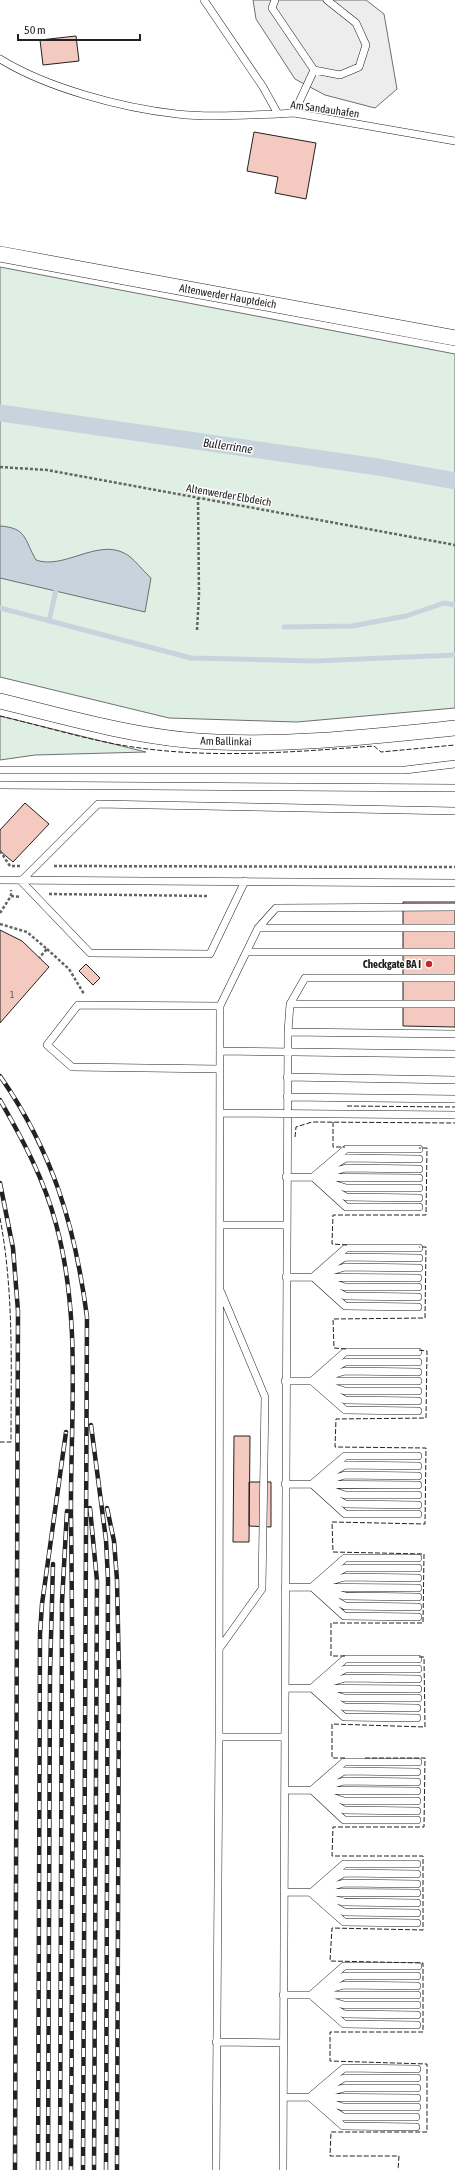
<svg xmlns="http://www.w3.org/2000/svg" width="455" height="2170" font-family="'Asap Condensed',sans-serif">
	<style>
		.green { fill: #e0efe3; stroke: #6f6f6f }
		.parking { fill: #ededed; stroke: #6f6f6f }
		.water { fill: #c7d3dd; stroke: #6f6f6f }
		.lines { fill: none; stroke-linecap: round; stroke-linejoin: round }
		.stream { stroke: #c7d3dd; stroke-width: 5 }
		.canal { stroke: #c7d3dd; stroke-width: 17 }
		.building { fill: #f3c9c0; stroke: #222 }
		.lane-casing { stroke: #222; stroke-width: 8 }
		.street-casing { stroke: #222; stroke-width: 16 }
		.path { stroke: #646464; stroke-width: 2.5; stroke-dasharray: 3 2; stroke-linecap: butt }
		.lane { stroke: #fff; stroke-width: 7 }
		.street { stroke: #fff; stroke-width: 15 }
		.rail-casing { stroke: #222; stroke-width: 4.5 }
		.rail { stroke: #fff; stroke-width: 3; stroke-dasharray: 9; stroke-linecap: butt }
		.fence { stroke: #222; stroke-width: 1; stroke-dasharray: 5 2; stroke-linecap: butt }
		.poi-dot { fill: #c62828; stroke: #fff; stroke-width: 1.5 }
		.labels { text-anchor: middle; stroke-width: 3; stroke-linejoin: round; paint-order: stroke }
		.number-label { font-size: 9px; fill: #564c4a }
		.street-label { font-size: 11px; fill: #222; stroke: #fff }
		.poi-label { font-size: 11px; font-weight: bold; fill: #222; stroke: #fff; text-anchor: end }
		.water-label { font-size: 12px; font-style: italic; fill: #222; stroke: #fff }
	</style>
	<rect width="100%" height="100%" fill="#fff"/>
	<path class="green" d="M0,267L455,354V708L297,722L169,718L0,677Z
		M0,716L146,752L35,755L0,760Z"/>
	<path class="parking" d="M253,0H366L384,14L397,89L375,108L325,95L295,79L256,19Z"/>
	<path class="water" d="M0,526C27,528 24,539 36,560C63,570 97,539 124,553C133,557 143,571 151,578L145,612L0,578Z"/>
	<g class="lines">
		<path class="stream" d="M0,608L191,658L314,661L455,655
			M49,621L56,590
			M284,627L352,626L406,616L444,603L455,605"/>
		<path class="canal" d="M0,413L378,467L455,481"/>
	</g>
	<path class="building" d="M76,36L79,61L43,65L40,40Z
		M254,132L316,143L306,199L275,193L278,177L247,171Z
		M25,803L49,824L13,862L0,851V830Z
		M403,902H455V1027L403,1026Z
		M0,930L22,941L49,967L0,1023Z
		M86,964L100,978L93,985L79,971Z
		M234,1436H250L249,1542H233Z
		M249,1482H271V1527L249,1526Z"/>
	<g class="lines">
		<g class="lane-casing">
			<path id="lane" d="M204,0L263,87L278,114L294,113L455,141
				M275,0L272,8L314,70L340,75L359,67L366,45L356,23L327,0
				M0,59C47,88 122,108 177,114C210,118 245,115 278,114
				M294,113L314,70
				M0,770H405L455,764
				M0,785L455,788
				M0,880L455,883
				M245,881L210,954L90,953L21,881L98,804L455,811
				M258,928H455
				M247,952H455
				M290,1004H455
				M220,1006L78,1005L47,1045L72,1067L220,1069
				M288,1032L290,1004L305,978H455
				M220,1051L455,1054
				M287,1077L455,1080
				M287,1097L455,1099
				M220,1113L455,1115
				M327,1169L346,1158L419,1159
				M325,1174L346,1168L419,1169
				M286,1177L419,1178
				M313,1177L346,1149H419
				M313,1177L346,1207H419
				M324,1181L346,1188H419
				M327,1186L346,1197L419,1198
				M220,1225H286
				M327,1268L345,1257L419,1258
				M322,1274L345,1267L419,1268
				M286,1277L418,1278
				M313,1277L346,1248H419
				M313,1277L345,1306L418,1307
				M324,1280L345,1287H418
				M326,1285L345,1296L418,1297
				M326,1373L345,1362H418
				M322,1378L345,1371L418,1372
				M285,1381H418
				M312,1381L345,1352H418
				M312,1381L345,1410L418,1411
				M322,1384L345,1391H418
				M326,1389L345,1400L418,1401
				M328,1475L345,1465L418,1466
				M322,1482L345,1475L418,1476
				M285,1484L418,1485
				M312,1484L345,1514H418
				M312,1484L345,1456H418
				M322,1487L345,1495H418
				M328,1494L345,1504L418,1505
				M326,1579L345,1568H418
				M324,1583L345,1577L418,1578
				M285,1587L418,1588
				M312,1587L345,1558H418
				M312,1587L344,1616L418,1617
				M322,1590L345,1596L418,1597
				M326,1595L345,1606L418,1607
				M219,1649L262,1589L265,1397L221,1292
				M326,1680L345,1669H418
				M322,1685L345,1678L418,1679
				M285,1688L418,1689
				M312,1688L345,1659H418
				M312,1688L344,1717L417,1718
				M323,1691L344,1698H418
				M326,1696L344,1707L417,1708
				M219,1737H285
				M326,1782L344,1771L417,1772
				M321,1788L344,1781L417,1782
				M285,1790L417,1791
				M312,1790L344,1762H418
				M312,1790L344,1820H417
				M323,1794L344,1801H417
				M325,1799L344,1810L417,1811
				M327,1883L344,1873L417,1874
				M323,1889L344,1883L417,1884
				M284,1892L417,1893
				M311,1893L344,1864H417
				M311,1893L344,1922L417,1923
				M321,1896L344,1902L417,1903
				M325,1901L344,1912L417,1913
				M325,1987L344,1976H417
				M323,1991L344,1985L417,1986
				M283,1995H417
				M311,1995L344,1966H418
				M311,1995L344,2024L417,2025
				M321,1998L344,2005H417
				M325,2003L344,2014L417,2015
				M216,2042L283,2043
				M325,2089L344,2078H417
				M320,2094L344,2088H417
				M283,2097L417,2098
				M310,2097L344,2068L417,2069
				M310,2097L343,2126L416,2127
				M322,2100L343,2107H417
				M324,2105L343,2117H416
				M216,2170L219,1737L220,1006L258,928L276,908L455,907
				M283,2170L288,1032L455,1034"/>
		</g>
		<g class="street-casing">
			<path id="street" d="M0,254L455,338
				M0,701C62,716 123,734 186,740C273,748 369,737 455,728"/>
		</g>
		<path class="path" d="M0,467L47,470L455,545
			M197,630L199,595L198,498
			M0,851L10,866H21
			M54,866L455,867
			M49,894L209,896
			M11,896L21,897
			M0,913L11,896V890
			M0,924L27,932L47,949L39,958
			M47,949L69,969L84,994"/>
		<use href="#lane" class="lane"/>
		<use href="#street" class="street"/>
		<g class="rail-casing">
			<path id="rail" d="M0,1076C53,1152 75,1226 87,1317L83,2170
				M0,1100C23,1140 44,1179 56,1224C82,1319 70,1420 71,1517C74,1734 72,1952 71,2170
				M0,1183L13,1248L18,1311L15,2170
				M91,1425L106,1540L108,1579L106,2170
				M90,1508L97,1581L94,2170
				M107,1508L114,1541L117,1580L119,1675L117,2170
				M38,2170L40,1634L42,1604L66,1432
				M48,2170L50,1674L53,1564
				M60,2170L62,1602L67,1511"/>
		</g>
		<use href="#rail" class="rail"/>
		<path class="fence" d="M0,716C43,726 91,741 133,747C213,759 294,752 374,746L381,752L455,745
			M347,1106L455,1107
			M333,1122V1147H345
			M295,1137L296,1127L312,1122L455,1123
			M0,1218C14,1292 11,1367 11,1442H0
			M347,1245L332,1244L333,1215H426L427,1148H419
			M346,1349L334,1348L333,1319L425,1318L426,1247H419
			M345,1656H331V1623H423L424,1554L333,1552L332,1522L425,1524L426,1448L335,1447L336,1419L426,1418L427,1351L418,1350
			M345,1758H332V1724L425,1727L424,1657H417
			M365,1758H425L424,1827H333L332,1856H423V1930L332,1928L330,1961L423,1963V2032H330V2061L427,2064V2132H331L330,2156H399L398,2170"/>
	</g>
	<circle class="poi-dot" cx="429" cy="964" r="4"/>
	<g class="labels">
		<g class="number-label">
			<text x="12" y="998">1</text>
		</g>
		<g class="street-label">
			<text transform="translate(325 109) rotate(8)" y="4">Am Sandauhafen</text>
			<text transform="translate(228 296) rotate(10)" y="4">Altenwerder Hauptdeich</text>
			<text transform="translate(229 495) rotate(10)" y="4">Altenwerder Elbdeich</text>
			<text transform="translate(226 741) rotate(1)" y="4">Am Ballinkai</text>
		</g>
		<g class="poi-label">
			<text x="421" y="968">Checkgate BA I</text>
		</g>
		<g class="water-label">
			<text transform="translate(228 446) rotate(8)" y="4">Bullerrinne</text>
		</g>
	</g>
	<path d="M18 34v6h122v-6" fill="none" stroke="#222222" stroke-width="2"/>
	<text x="24" y="34" font-size="12" fill="#222222" stroke="#ffffff" stroke-width="3" paint-order="stroke">50 m</text>
</svg>
